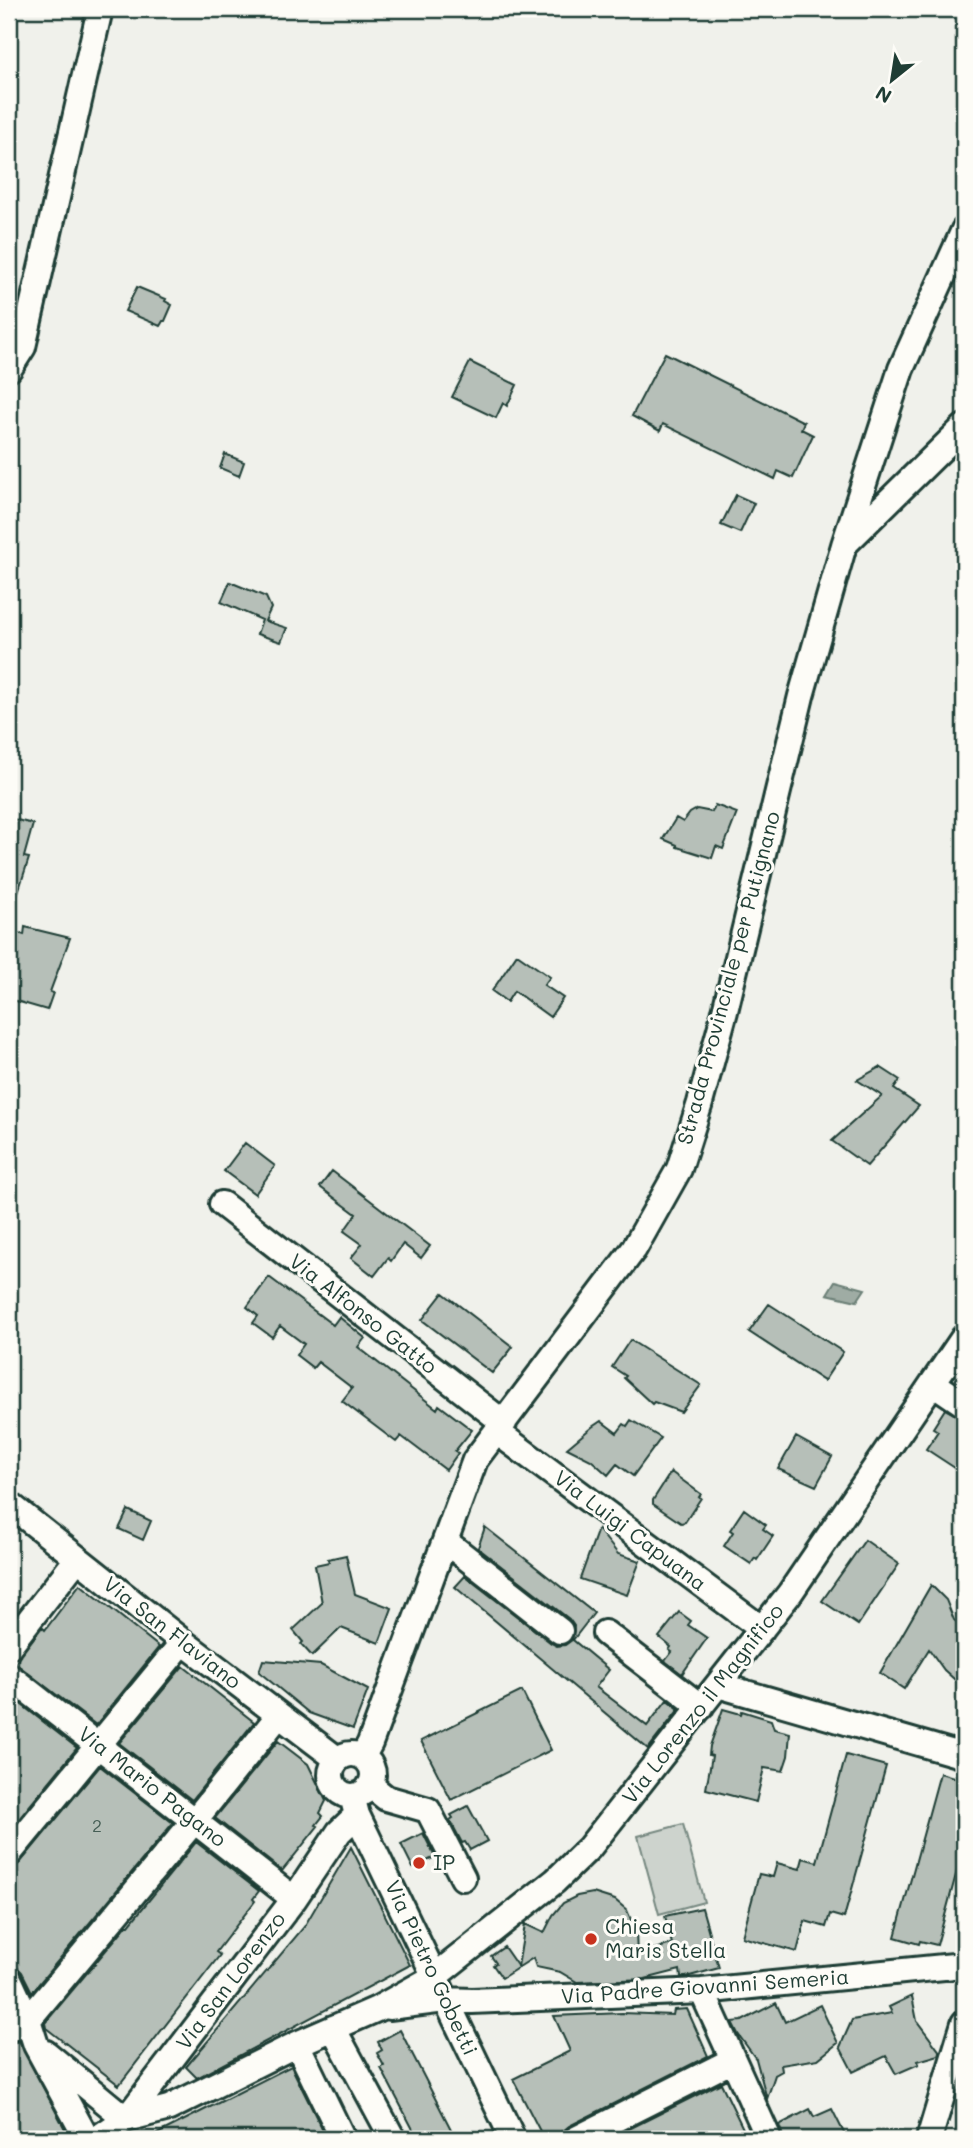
<svg xmlns="http://www.w3.org/2000/svg" width="973" height="2148" font-family="Mali,sans-serif">
	<style>
		.green { fill: #cdd3cd; stroke: #768880; stroke-width: 2 }
		.water { fill: #9faca4; stroke: #6c8077; stroke-width: 2 }
		.building { fill: #b6bfb8; stroke: #1f3d34; stroke-width: 2 }
		.lines { fill: none; stroke-linecap: round; stroke-linejoin: round }
		.minor-casing { stroke: #1f3d34; stroke-width: 30 }
		.minor { stroke: #fdfcf7; stroke-width: 24 }
		.poi-dot { fill: #c8321e; stroke: #fdfcf7; stroke-width: 2.5 }
		.labels { text-anchor: middle; stroke-width: 6; stroke-linejoin: round; paint-order: stroke }
		.number-label { font-size: 18px; fill: #455e55 }
		.street-label { font-size: 21px; fill: #1f3d34; stroke: #fdfcf7 }
		.poi-label { font-size: 21px; fill: #1f3d34; stroke: #fdfcf7; text-anchor: start }
	</style>
	<rect width="100%" height="100%" fill="#f0f1eb"/>
	<filter id="ink" filterUnits="userSpaceOnUse"><feTurbulence type="fractalNoise" baseFrequency=".0143" numOctaves="2"/><feDisplacementMap in="SourceGraphic" scale="14" xChannelSelector="R" yChannelSelector="G"/><feConvolveMatrix kernelMatrix="1 2 1 2 8 2 1 2 1" color-interpolation-filters="sRGB"/></filter>
	<g filter="url(#ink)">
		<path class="green" d="M683,1824L704,1902L659,1914L638,1836Z"/>
		<path class="water" d="M835,1281L865,1289L857,1301L827,1294Z"/>
		<path class="building" d="M137,287L166,299L165,301L172,305L165,321H163L160,326L125,311Z
			M665,353L804,422L801,429L813,435L793,478L778,471L775,479L663,424L660,431L632,416Z
			M470,362L517,385L507,406L503,403L496,418L452,397Z
			M225,454L244,462L239,476L220,468Z
			M736,495L754,503L740,533L721,525Z
			M230,582L266,597L271,608L265,621L287,628L281,642L257,634L262,620L221,602Z
			M715,805L737,813L723,849L716,846L712,858L677,847V845L663,839L676,818L683,822L690,813L697,809L712,812Z
			M9,818L33,824L24,857L29,858L12,911L9,910Z
			M25,927L70,938L50,992L53,993L47,1010L9,999V930L24,935Z
			M517,954L550,977L544,985L563,998L550,1017L514,991L507,1002L492,991Z
			M880,1067L900,1080L894,1089L919,1106L867,1166L832,1141L882,1096L857,1080Z
			M245,1143L275,1166L255,1194L224,1171Z
			M332,1171L430,1246L421,1258L403,1244L391,1261L388,1258L374,1276L351,1258L362,1244L344,1231L356,1214L320,1187Z
			M269,1277L333,1325L339,1317L365,1338L358,1347L437,1409L439,1405L472,1430L455,1451L458,1453L446,1470L401,1436L396,1442L342,1401L352,1388L318,1362L313,1368L296,1355L304,1344L280,1326L272,1337L253,1323L258,1316L247,1307Z
			M443,1293L513,1347L492,1373L422,1320Z
			M769,1304L843,1352L824,1381L749,1332Z
			M630,1340L701,1385L681,1412L654,1402L652,1404L624,1378L626,1376L612,1367Z
			M945,1409L964,1419V1474L926,1449L938,1431L933,1428Z
			M631,1420L661,1438L633,1476L617,1464L608,1475L591,1460L567,1448L592,1427L601,1421L617,1433L624,1424L627,1426Z
			M796,1437L832,1457L816,1486L778,1469Z
			M671,1472L701,1494L699,1497L701,1498L685,1522L681,1523L653,1504V1500Z
			M744,1509L766,1525L763,1529L773,1536L757,1560L755,1558L751,1564L724,1546L733,1532L730,1530Z
			M128,1510L151,1521L143,1540L119,1529Z
			M485,1527L594,1613L573,1640L609,1670L596,1687L647,1726L667,1700L679,1709L648,1749L455,1587L465,1576L551,1643L557,1646L565,1645L572,1640L574,1626L569,1619L478,1548Z
			M598,1529L618,1554L640,1561L627,1595L580,1579Z
			M865,1540L899,1564L858,1625L822,1601Z
			M346,1555L355,1594L392,1608L379,1643L341,1628L312,1656L301,1644L303,1642L293,1630L322,1603L315,1565L329,1562L328,1559Z
			M80,1584L159,1647L96,1725L15,1663L42,1627L45,1630Z
			M931,1585L946,1600L954,1620L964,1628V1688L944,1670L929,1649L904,1689L880,1673Z
			M679,1612L691,1621L688,1625L707,1638L682,1674L665,1661L672,1652L669,1650L671,1647L659,1637Z
			M263,1660L321,1665L368,1690L353,1729L309,1713L259,1672Z
			M183,1666L254,1722L192,1800L119,1743Z
			M522,1691L551,1750L451,1800L421,1741Z
			M9,1695L77,1748L9,1831Z
			M723,1709L741,1714L742,1711L771,1720L774,1729L790,1733L788,1756L783,1771L764,1768L756,1802L706,1789L712,1756L709,1755L710,1746Z
			M278,1741L308,1764L326,1801L320,1813L323,1816L316,1825L318,1826L282,1871L215,1818Z
			M846,1755L886,1766L844,1918L830,1914L826,1927L805,1921L797,1952L742,1937L759,1874L773,1877L777,1863L800,1869L803,1858L817,1862Z
			M100,1766L173,1823L32,1992L22,1972L17,1967L9,1964V1869L20,1863Z
			M940,1773L964,1780V1845L937,1945L920,1941L919,1944L895,1937Z
			M468,1806L487,1841L470,1850L465,1842L462,1843L450,1820L453,1818L451,1815Z
			M423,1833L435,1857L413,1868L401,1844Z
			M196,1842L259,1891L253,1899L255,1901L216,1952L220,1955L119,2085L46,2028L45,2023L127,1925H129Z
			M351,1847L410,1965L197,2078L186,2067L304,1927Z
			M593,1893L615,1900L627,1910L636,1932L637,1954L672,1944L665,1916L702,1908L719,1968L686,1977H681L680,1970L645,1979L577,1982L560,1972L536,1967L533,1958L502,1978L493,1965L496,1963L491,1956L504,1947L518,1967L525,1924L544,1933L553,1915L563,1903L577,1896Z
			M912,1996L917,2021L940,2052L939,2055L918,2061L919,2064L896,2074L886,2056L853,2072L840,2047L852,2020L892,2013L889,2007Z
			M776,2003L785,2022L820,2005L838,2043L818,2059L781,2065L782,2071L775,2075L767,2099L756,2059L738,2034L732,2022L742,2021Z
			M687,2009L708,2056L569,2126L563,2131L561,2139H544L513,2079L570,2051L554,2016L622,2013L673,2015L674,2010Z
			M400,2030L456,2139H418L381,2068L384,2066L377,2053L382,2050L378,2042Z
			M19,2041L66,2131L51,2139H9V2044Z
			M291,2066L327,2139H147L220,2102Z
			M721,2083L748,2139H609Z
			M810,2109L814,2117L832,2109L847,2139H784L779,2125Z"/>
		<g class="lines">
			<g class="minor-casing">
				<path id="minor" d="M9,369L23,347L100,9
					M847,542L964,427
					M222,1204L504,1423
					M933,1383L964,1404
					M497,1432L762,1629
					M9,1504L183,1642L337,1759
					M445,1541L560,1631
					M605,1633L701,1707
					M9,1646L77,1559
					M9,1676L294,1899
					M718,1685L964,1756
					M331 1775a21 21 0 1 1 42 0a21 21 0 1 1-42 0Z
					M363,1756L370,1743L475,1460L634,1249L679,1169L700,1103L725,1011L801,696L844,545L901,369L964,230
					M370,1785L386,1798L428,1810L463,1878
					M352,1796L357,1815L513,2139
					M9,1854L183,1642
					M9,1979L28,2020L36,2045L87,2139
					M702,1991L769,2139
					M389,2007L445,2000L472,2001L702,1991L964,1965
					M333,2028L393,2139
					M9,2029L28,2020L195,1820L279,1715
					M297,2044L343,2139
					M46,2053L126,2119
					M126,2119L169,2108L297,2044L377,2009L434,1977L555,1881L589,1848L790,1593L964,1337
					M96,2139L126,2119L294,1899L339,1832L357,1815
					M576,2139L733,2060
					M929,2139L964,2023"/>
			</g>
			<use href="#minor" class="minor"/>
		</g>
	</g>
	<g class="poi-dot">
		<circle cx="419" cy="1863" r="7"/>
		<circle cx="591" cy="1939" r="7"/>
	</g>
	<g class="labels">
		<g class="number-label">
			<text x="97" y="1832">2</text>
		</g>
		<g class="street-label">
			<text transform="translate(729 978) rotate(-75)" y="7">Strada Provinciale per Putignano</text>
			<text transform="translate(363 1314) rotate(38)" y="7">Via Alfonso Gatto</text>
			<text transform="translate(630 1531) rotate(37)" y="7">Via Luigi Capuana</text>
			<text transform="translate(172 1633) rotate(38)" y="7">Via San Flaviano</text>
			<text transform="translate(703 1704) rotate(-52)" y="7">Via Lorenzo il Magnifico</text>
			<text transform="translate(152 1787) rotate(38)" y="7">Via Mario Pagano</text>
			<text transform="translate(431 1968) rotate(65)" y="7">Via Pietro Gobetti</text>
			<text transform="translate(231 1981) rotate(-53)" y="7">Via San Lorenzo</text>
			<text transform="translate(705 1987) rotate(-4)" y="7">Via Padre Giovanni Semeria</text>
		</g>
		<g class="poi-label">
			<text x="433" y="1870">IP</text>
			<text x="605" y="1934">Chiesa<tspan x="605" dy="24">Maris Stella</tspan></text>
		</g>
	</g>
	<rect width="973" height="2148" fill="none" stroke="#fdfcf7" stroke-width="35"/>
	<rect x="18" y="18" width="938" height="2113" fill="none" stroke="#1f3d34" stroke-width="2.5" filter="url(#ink)"/>
	<g transform="translate(892 80) rotate(210)" stroke="#fdfcf7" stroke-width="5" paint-order="stroke">
	<path d="M0-5L12 26L0 18L-12 26Z" fill="#1f3d34"/>
	<text y="-10" font-size="19" font-weight="bold" text-anchor="middle" fill="#1f3d34">N</text>
	</g>
</svg>
